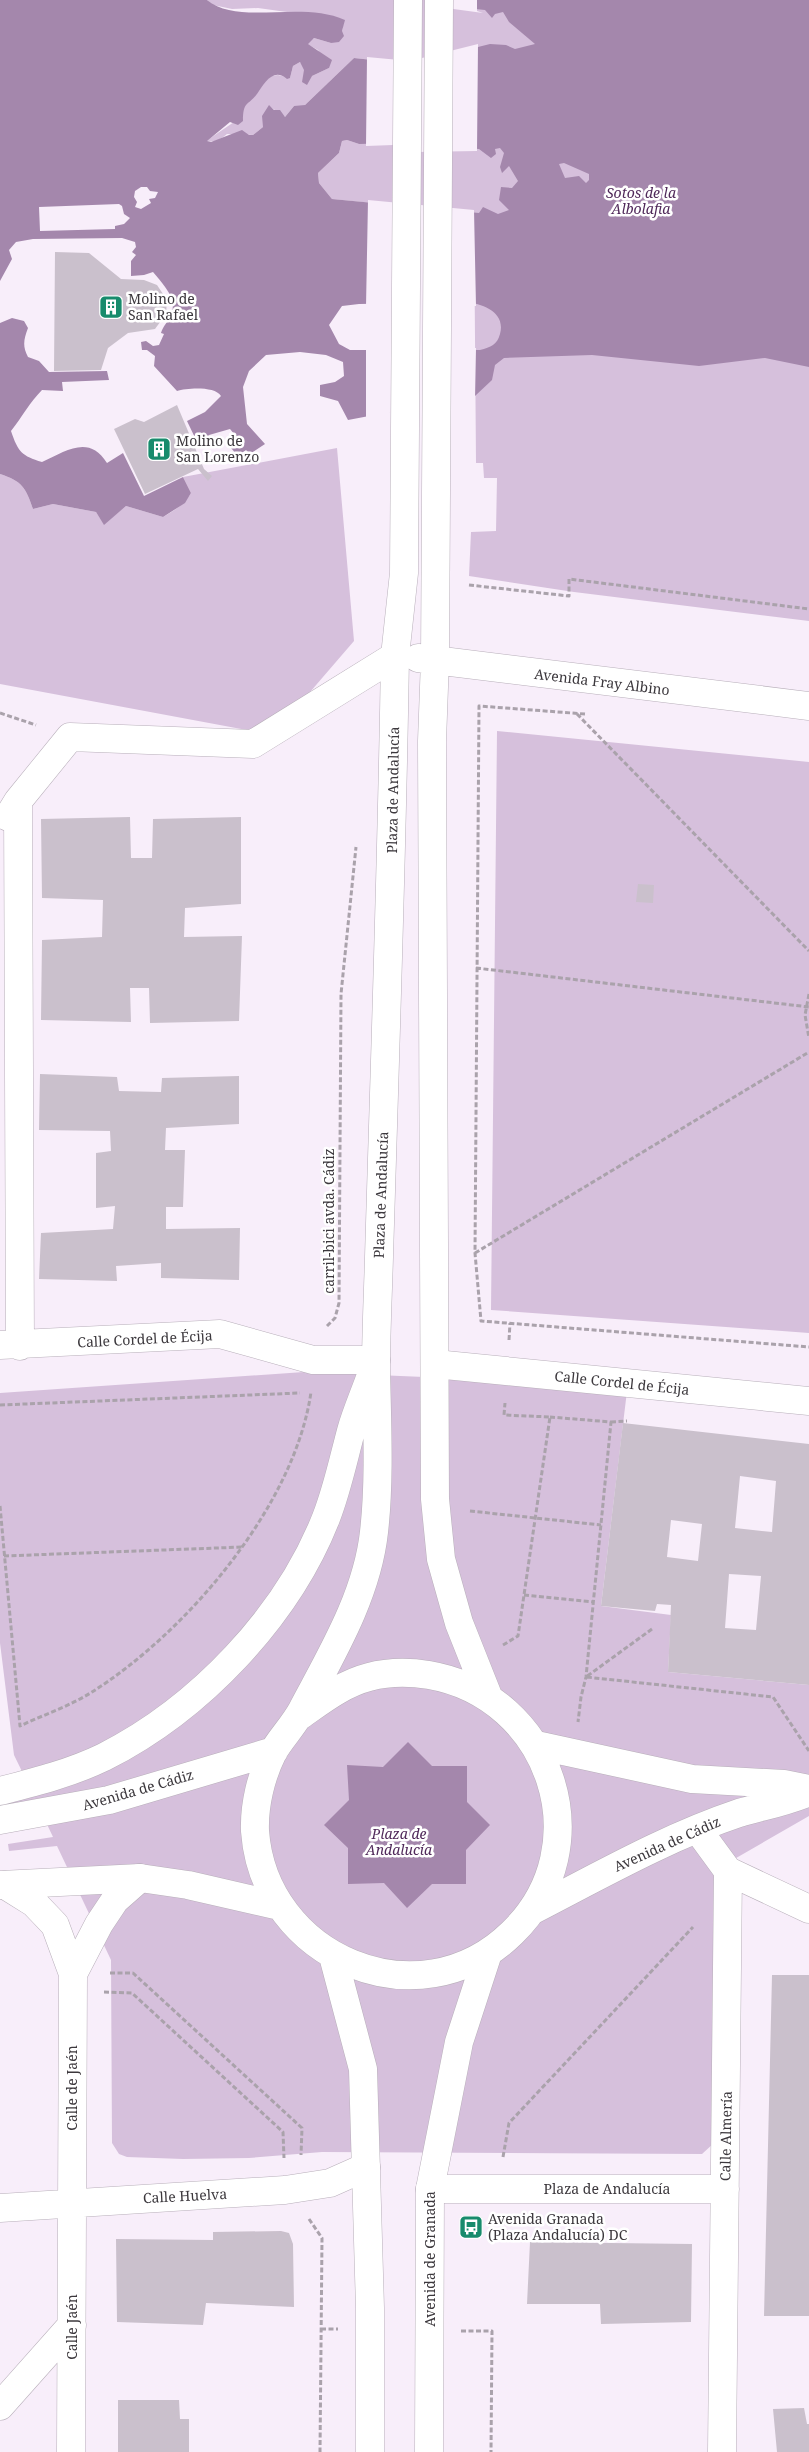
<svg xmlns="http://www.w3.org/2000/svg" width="809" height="2452" font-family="'Noto Serif',serif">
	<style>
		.green { fill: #d6c0dc }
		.water { fill: #a487ac; fill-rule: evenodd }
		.pier { fill: #f8eefa }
		.building { fill: #cac0cc; fill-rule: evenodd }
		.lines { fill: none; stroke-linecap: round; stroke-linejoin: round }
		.minor-casing { stroke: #b8afba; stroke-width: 29 }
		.major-casing { stroke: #b8afba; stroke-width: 29 }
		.path { stroke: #aaa2ab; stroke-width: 3; stroke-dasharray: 5 2.5; stroke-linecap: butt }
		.minor { stroke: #fff; stroke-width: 28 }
		.major { stroke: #fff; stroke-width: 28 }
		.labels { text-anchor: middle; stroke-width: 5; stroke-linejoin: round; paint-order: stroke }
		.park-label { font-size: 14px; font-style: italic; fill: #50295a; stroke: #fff }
		.poi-label { font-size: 14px; fill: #3c383d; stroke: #fff; text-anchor: start }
		.street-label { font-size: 14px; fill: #3c383d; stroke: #fff }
	</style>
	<rect width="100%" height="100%" fill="#f8eefa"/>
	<path class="green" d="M207,0H809V621L574,592L469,576L471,532L496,531L497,478H484L483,463H476L474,213L332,199L319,183L318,173L339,153L342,141L347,140L359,144L410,64L354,58L304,106H294L285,117L269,106L263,127L253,135L227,134C221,139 215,143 206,141L234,122L248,100L256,95L261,85L271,76L278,75L290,78L293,66L300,62L312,76L329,68L318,50L307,44L314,38L331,43L342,31L344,20L258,8L232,9L213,5Z
		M337,448L354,641L273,735L0,684V474C22,481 26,488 33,509L53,504L96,512L104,524L126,506L163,517C175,510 184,505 191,493L183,477Z
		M497,731L809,762V1333L491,1310Z
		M304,1372L497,1380L627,1391L601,1606L671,1615L668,1672L809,1685V1816L717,1869L714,2143L702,2154L322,2152L249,2158L183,2159L127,2157L119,2154L112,2143L111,1960L57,1846L9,1851L8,1844L53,1837L36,1801L1,1806V1801L33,1794L14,1755L0,1643V1393Z"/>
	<path class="water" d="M0,0H207C238,26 301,0 345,20L342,31L344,36L339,42L331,43L314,38L308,44L332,60L329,68L312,76L307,85L302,82L304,70L300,62L293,66L290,78L287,79C273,67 264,84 257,94C248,106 243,101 243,121L238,125L230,122L207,141L211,142L242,130L249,135H253L263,127L262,116L269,105L274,110H280L285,117L294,106L305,105L354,58L410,64L490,44L506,45L515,49L535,44L509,22L503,12L495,14L492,18L485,10L446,6L430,0H809V367L765,358L699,366L592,355L504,358L495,365L492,380L475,396L348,420L338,401L320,396V385L335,382L344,376L343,362L326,355L300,352L266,355L249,371L243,387L247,424L265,444L250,454L246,450L238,456L231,448L240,441L230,429L209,435L210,439L198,444L187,421L205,412L221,396C215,386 187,388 177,391L154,366L155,356L147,350H142L141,342L146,341L153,346L159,345L164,334L161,333C163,326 168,322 171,315C178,299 163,284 153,272L144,275L131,276V261L136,255L132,252L136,247L135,242L122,238L33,239L16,242L9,250L12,259L0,281ZM347,140L359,144L393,143L479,149L491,158L496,154L495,149L500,148L504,153L500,167L502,173L509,166L518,181L512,188L501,187L499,200L509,210L498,214L483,207L479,213L332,199L319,183L318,173L339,153L342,141ZM564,163L589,174V180L586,183L579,176L565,178L559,164ZM141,187H147L150,191L158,192L155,198L149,199L151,203L141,209L135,207L137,202L134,197L135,191ZM119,204L122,206L124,214L130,218L124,224L115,226V229L40,231L39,207ZM466,302C483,304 506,312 500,334C497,345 491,347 480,350H350L339,344L329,325L342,306L359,304Z
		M12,318L24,321L28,328C24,339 22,346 28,357L39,361L49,372L107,371L109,380L62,382L63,391L42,390C30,402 22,417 11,431C18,452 22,456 42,462C66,451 89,434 107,463L123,453L144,496L183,477L191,493L185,503L163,517L126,506L104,525L96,512L53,504L33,509C26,488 22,481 0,474V323Z
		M408,1742L432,1766H467V1802L490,1825L466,1850V1884H432L407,1908L384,1883L348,1884V1848L324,1825L349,1800L347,1765L383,1767Z"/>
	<path class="pier" d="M427,0H477V11L483,13L446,8Z
		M478,44L477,151L417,152L393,145L366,146L367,57L410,61Z
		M368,200L474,210L476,306L390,309L366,307Z
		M432,346L476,348L475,399L426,409L408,408L366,419V347L414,349Z"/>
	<path class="building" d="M55,252L89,253L121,279L144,280L157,285L167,300L166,314L155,329L128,333L108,348L101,370L54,371Z
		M177,405L204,469L212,476L208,481L198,469L145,494L114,429L135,419L144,422Z
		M130,817L131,858H152L153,819L241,817V904L185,908L184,937L242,936L239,1021L150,1023L149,988H130L131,1022L41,1020L42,940L102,937L103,900L42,898L41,819Z
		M638,884L654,885L653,903L636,902Z
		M40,1074L117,1077L119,1091L161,1092L162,1078L239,1076V1124L166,1128L165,1150H185L183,1207H166V1229L240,1228L239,1280L161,1278V1263L116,1266L117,1281L39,1279L41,1233L113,1229L115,1206L96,1208V1153L111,1151L110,1131L39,1130Z
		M623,1423L809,1444V1685L668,1672L671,1605L657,1604L655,1611L601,1606ZM740,1476L776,1481L772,1532L735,1528ZM671,1520L702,1524L698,1561L667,1557ZM729,1574L761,1576L756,1630L725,1628Z
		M772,1975H809V2316H764Z
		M281,2231L289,2233L293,2244L294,2307L206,2303L203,2325L117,2322L116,2239L213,2240V2232Z
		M530,2242L692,2244L691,2322L601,2324L600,2304H527Z
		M118,2400H179L180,2419H189V2452H118Z
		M804,2408L807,2424H809V2452H777L773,2409Z"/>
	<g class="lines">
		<g class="minor-casing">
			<path id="minor" d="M18,801L20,1346
				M8,817L18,801L70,737L253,744L395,656
				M0,1345L220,1334L313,1360H376
				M435,1364L809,1401
				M698,1830L728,1871L722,2452
				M728,1871L809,1909
				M5,1885L34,1903L55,1925L73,1974
				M430,2189H725
				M0,2208L285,2190L330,2183L366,2167
				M0,2406L72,2325
				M71,2452L73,1974L99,1924L115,1900L140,1878"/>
		</g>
		<g class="major-casing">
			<path id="major" d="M439,0L435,660L432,741L435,1499L441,1559L459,1623L488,1696
				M418,658L809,706
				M298,1717C321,1701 342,1684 369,1677C388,1672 410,1672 429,1675C551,1696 602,1846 512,1933C419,2024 264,1958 255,1831C254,1805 261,1776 273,1752C281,1738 294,1725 302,1710C331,1655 367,1596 374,1532C380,1479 377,1423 376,1369C376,1332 378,1294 379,1257C385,1057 392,857 395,656L404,573L408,0
				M536,1745L692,1779L784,1784L809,1789
				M0,1791C35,1782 71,1773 104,1757C199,1709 287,1617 326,1518C337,1490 343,1461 351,1431C356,1413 364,1395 370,1378
				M0,1820L109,1800L274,1751
				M0,1885L140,1878L188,1885L280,1906
				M531,1911C599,1876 667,1837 739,1813C763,1806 786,1802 809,1792
				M333,1956L363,2069L370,2308V2452
				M429,2452L430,2189L459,2042L488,1953"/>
		</g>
		<path class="path" d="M469,585L569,596V579L809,609
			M0,713L36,725
			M577,714L809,951
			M585,714L479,706L475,1253L481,1321L809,1347
			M476,968L809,1007
			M809,994L805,1015L809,1038
			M475,1253L809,1052
			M327,1326L335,1318L339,1303L341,994L356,847
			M509,1340L510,1323
			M0,1405L300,1393
			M550,1417L611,1422L586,1677L581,1697L578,1722
			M611,1422L627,1421
			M0,1506L20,1726C43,1715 70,1706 92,1692C187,1632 295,1505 311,1392
			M470,1511L601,1525
			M4,1556L243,1547
			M524,1595L593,1602
			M652,1629L586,1677L773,1697L809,1751
			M503,1645L518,1636L550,1417L504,1415L505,1403
			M110,1973H133L302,2128L301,2155
			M104,1992L132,1993L283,2132L284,2158
			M503,2157L509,2123L693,1927
			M309,2219L322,2238L320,2452
			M321,2329H338
			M461,2331H492L491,2452"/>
		<use href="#minor" class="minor"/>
		<use href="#major" class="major"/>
	</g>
	<defs>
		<g id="building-square" transform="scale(1.25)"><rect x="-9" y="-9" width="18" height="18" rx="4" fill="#178b6c" stroke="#fff"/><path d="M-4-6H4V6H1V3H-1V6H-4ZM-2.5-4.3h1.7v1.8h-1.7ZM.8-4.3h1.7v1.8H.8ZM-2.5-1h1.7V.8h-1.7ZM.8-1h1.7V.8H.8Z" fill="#fff"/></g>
		<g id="bus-square" transform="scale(1.25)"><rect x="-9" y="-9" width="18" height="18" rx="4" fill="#178b6c" stroke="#fff"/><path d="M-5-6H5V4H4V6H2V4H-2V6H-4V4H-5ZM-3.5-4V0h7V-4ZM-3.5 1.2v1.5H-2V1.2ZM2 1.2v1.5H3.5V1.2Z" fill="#fff"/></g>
	</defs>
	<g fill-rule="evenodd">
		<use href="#building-square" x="111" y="307"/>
		<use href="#building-square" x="159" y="449"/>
		<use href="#bus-square" x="471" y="2227"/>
	</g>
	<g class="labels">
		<g class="park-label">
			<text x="641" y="198">Sotos de la<tspan x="641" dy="16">Albolafia</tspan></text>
			<text x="399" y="1839">Plaza de<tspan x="399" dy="16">Andalucía</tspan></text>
		</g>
		<g class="poi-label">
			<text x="128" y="304">Molino de<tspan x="128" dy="16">San Rafael</tspan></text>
			<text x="176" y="446">Molino de<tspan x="176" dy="16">San Lorenzo</tspan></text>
			<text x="488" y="2224">Avenida Granada<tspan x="488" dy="16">(Plaza Andalucía) DC</tspan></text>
		</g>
		<g class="street-label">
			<text transform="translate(602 682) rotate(7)" y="5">Avenida Fray Albino</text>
			<text transform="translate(393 790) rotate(-89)" y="5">Plaza de Andalucía</text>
			<text transform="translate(381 1195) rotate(-88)" y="5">Plaza de Andalucía</text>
			<text transform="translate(329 1221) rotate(-90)" y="5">carril-bici avda. Cádiz</text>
			<text transform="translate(145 1339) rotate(-3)" y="5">Calle Cordel de Écija</text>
			<text transform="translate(622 1383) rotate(6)" y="5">Calle Cordel de Écija</text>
			<text transform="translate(138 1790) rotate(-16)" y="5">Avenida de Cádiz</text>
			<text transform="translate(667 1844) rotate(-24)" y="5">Avenida de Cádiz</text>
			<text transform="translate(72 2088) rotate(-90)" y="5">Calle de Jaén</text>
			<text transform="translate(726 2136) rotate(-89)" y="5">Calle Almería</text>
			<text x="607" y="2194">Plaza de Andalucía</text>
			<text transform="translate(185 2196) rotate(-3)" y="5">Calle Huelva</text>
			<text transform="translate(430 2259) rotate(-90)" y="5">Avenida de Granada</text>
			<text transform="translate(72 2327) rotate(-90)" y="5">Calle Jaén</text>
		</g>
	</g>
</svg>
